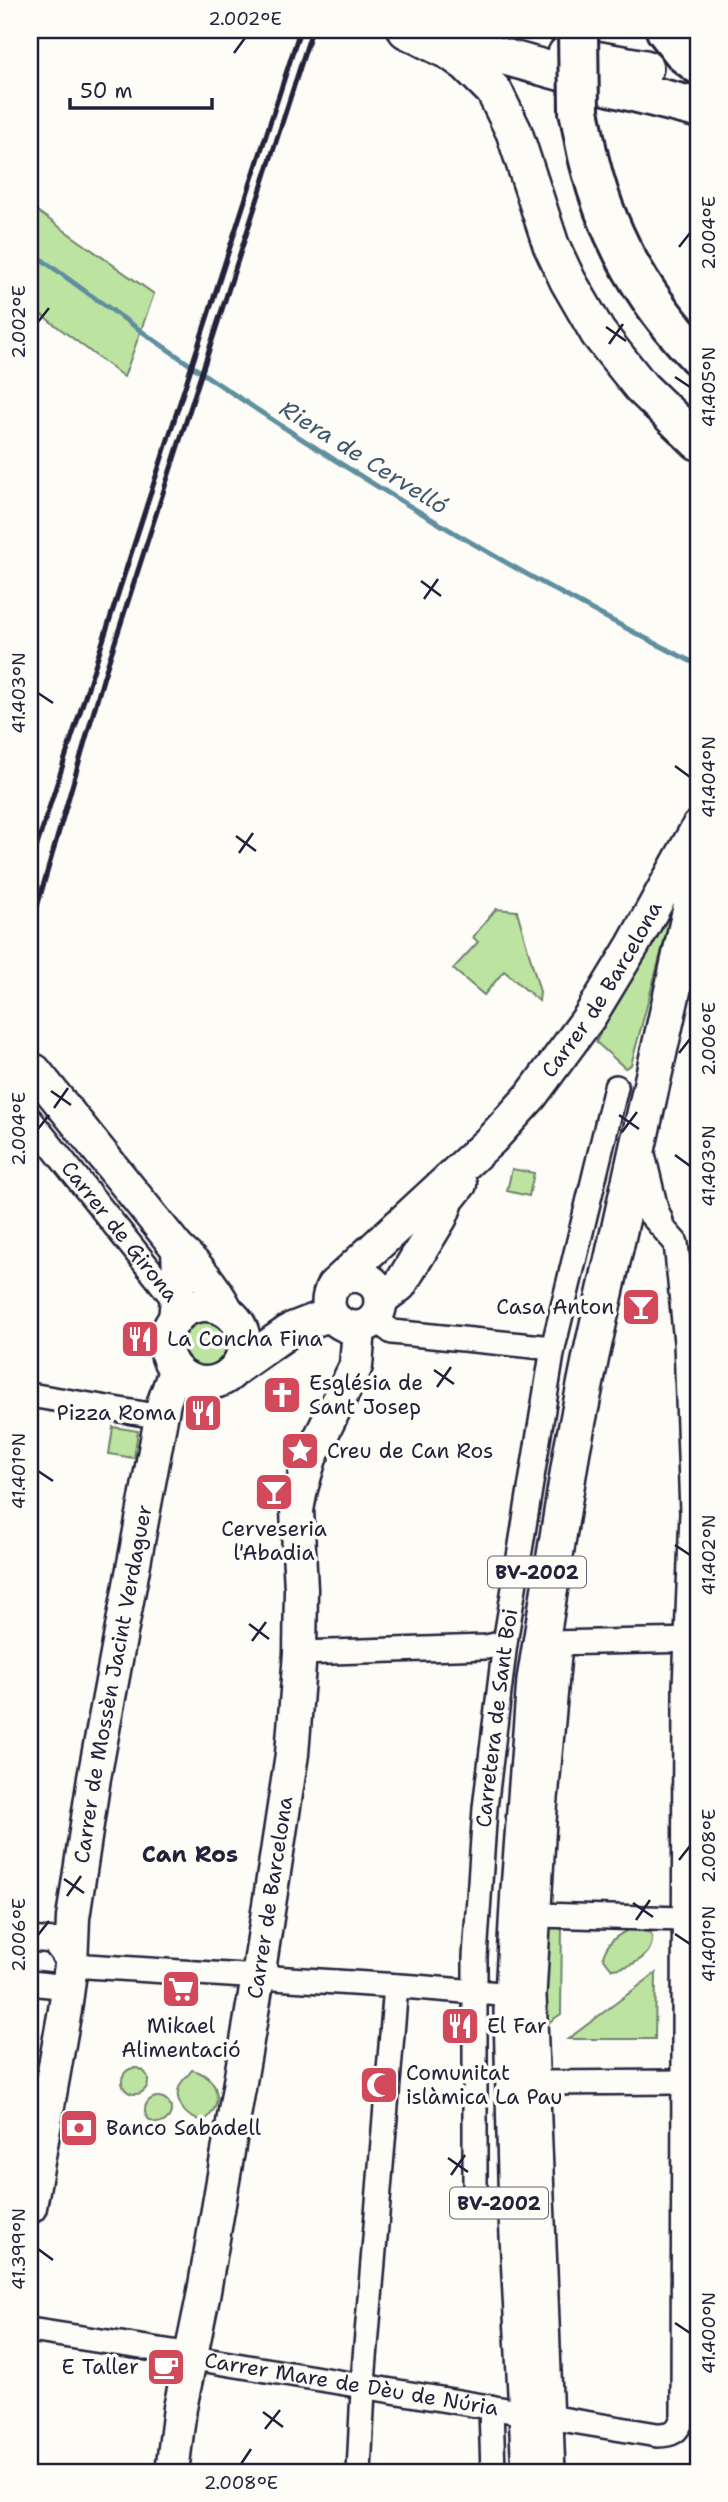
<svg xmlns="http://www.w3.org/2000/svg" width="728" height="2502" viewBox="0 0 728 2502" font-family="'Shantell Sans',sans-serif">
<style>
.green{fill:#bce4a0;stroke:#6f836e;stroke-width:2}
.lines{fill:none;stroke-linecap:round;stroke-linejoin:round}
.stream{stroke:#5e8f9f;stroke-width:5}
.street-casing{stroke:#22223b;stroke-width:28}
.secondary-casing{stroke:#22223b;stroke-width:37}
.primary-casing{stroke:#22223b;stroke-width:40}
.highway-casing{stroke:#22223b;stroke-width:44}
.street{stroke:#fdfcf7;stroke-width:23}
.secondary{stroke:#fdfcf7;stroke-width:32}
.primary{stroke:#fdfcf7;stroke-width:35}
.highway{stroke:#fdfcf7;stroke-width:38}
.rail{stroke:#22223b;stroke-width:5}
.highway-bridge-casing{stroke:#22223b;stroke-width:44;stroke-linecap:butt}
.highway-bridge{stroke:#fdfcf7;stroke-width:38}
.ticks{fill:none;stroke:#22223b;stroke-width:2.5}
.labels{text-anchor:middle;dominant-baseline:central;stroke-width:7;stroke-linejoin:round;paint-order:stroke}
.shield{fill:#fdfcf7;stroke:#646373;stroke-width:2}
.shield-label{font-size:19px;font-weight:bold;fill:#22223b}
.street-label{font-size:21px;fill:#22223b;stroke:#fdfcf7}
.poi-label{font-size:21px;fill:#22223b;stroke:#fdfcf7;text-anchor:start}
.water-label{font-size:23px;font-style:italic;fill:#40586d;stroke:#fdfcf7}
.neighbourhood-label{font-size:23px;font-weight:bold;fill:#22223b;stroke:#fdfcf7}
.neatline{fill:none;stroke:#22223b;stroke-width:2.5}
.ticks-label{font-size:18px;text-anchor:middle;fill:#22223b}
</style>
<rect width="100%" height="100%" fill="#fdfcf7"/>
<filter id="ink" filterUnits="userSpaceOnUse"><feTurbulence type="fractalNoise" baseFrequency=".0143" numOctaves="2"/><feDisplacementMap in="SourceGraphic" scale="14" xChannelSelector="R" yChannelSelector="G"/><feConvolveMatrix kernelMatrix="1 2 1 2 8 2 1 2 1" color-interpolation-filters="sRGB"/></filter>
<g filter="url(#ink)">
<g class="green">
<polygon points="30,206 154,294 124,377 30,306"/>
<polygon points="688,852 631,1065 625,1068 596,1042"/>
<polygon points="496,909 517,911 540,992 539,1001 504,971 484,995 453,969 478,942 473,937"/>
<polygon points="512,1169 534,1173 529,1196 507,1191"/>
<circle cx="205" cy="1344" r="25"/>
<polygon points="113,1427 138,1431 134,1458 109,1454"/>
<polygon points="562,1922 561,2014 545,2025 548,1931 555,1923"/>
<path d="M 631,1929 L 651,1933 C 657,1955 631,1968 612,1969 L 603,1957 C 607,1942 618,1934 631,1929 Z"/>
<polygon points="656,1973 655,2039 568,2039"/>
<circle cx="135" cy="2081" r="13"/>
<path d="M 192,2070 C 220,2076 226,2107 201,2123 L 200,2120 C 184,2117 172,2099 181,2083 C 185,2078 190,2073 192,2070 Z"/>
<circle cx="158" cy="2110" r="13"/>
</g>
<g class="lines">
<path class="stream" d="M 30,251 C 241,407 463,548 698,665"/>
<g class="street-casing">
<g id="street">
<path id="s1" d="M 30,1119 L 176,1302"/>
<polyline points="642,1150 656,1209 661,1221"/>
<polyline points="375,1319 392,1332 553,1348"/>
<polyline points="30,1395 162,1417"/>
<polyline points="548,1643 698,1640"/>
<polyline points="300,1653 486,1647 505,1643"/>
<polyline points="538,1915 683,1919"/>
<polyline points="30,1939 53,1941 69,1939"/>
<polyline points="53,1941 71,1965 415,1987 513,1995"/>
<polyline points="30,1983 68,1987"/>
<polyline points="538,2083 682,2082"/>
<path id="s2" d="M 475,2191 L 475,1957 L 485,1808 L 505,1643 L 553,1348 L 616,1087"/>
<path id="s3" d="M 30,2330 L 173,2352 L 206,2360 L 657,2435 C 672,2435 678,2432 683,2417 L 685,1687 L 692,1513 L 686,1342 L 676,1243 L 629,1190 L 625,1180"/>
<polyline points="491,2407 493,2472"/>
<polyline points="359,2472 364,2370 396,1986"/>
<polyline points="553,2472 534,1995 544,1821 560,1644"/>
</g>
</g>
<g class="secondary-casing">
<g id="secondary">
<path d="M 35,1071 L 178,1249 C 199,1267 214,1286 227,1311"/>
<path id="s4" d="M 345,1277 C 356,1274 367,1276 375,1285 C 380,1291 381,1299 380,1306 C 373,1345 312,1326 333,1286 L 491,1140 L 531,1096 L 590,1016 L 633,945 L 698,827"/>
<polyline points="381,1299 400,1285 441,1217 448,1199 460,1184"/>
<circle cx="205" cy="1344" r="39"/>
<polyline points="175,1320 179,1276 178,1249"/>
<polyline points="235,1369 292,1329 331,1314"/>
<path id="s5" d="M 30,2207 L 65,2010 L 71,1965 L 73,1918 L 94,1778 L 164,1402 L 175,1371"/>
<path id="s6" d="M 172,2472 L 180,2408 L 203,2297 L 258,1977 L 292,1754 L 300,1653 L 301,1589 L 297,1510 L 301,1489 L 310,1458 L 356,1366 L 359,1328"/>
</g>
</g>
<g class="primary-casing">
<g id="primary">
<polyline points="406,30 450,52 467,64 494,91 514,132 551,245 568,281 598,333 641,387 698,442"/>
<polyline points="447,41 602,84"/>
<polyline points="566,54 645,68"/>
<polyline points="530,2472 517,2216 512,2012 519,1889 535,1680 572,1450 591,1356 691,908 693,882 698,857"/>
</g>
</g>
<g class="highway-casing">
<g id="highway">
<polyline points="666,30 685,54 698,64"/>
<polyline points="602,84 698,108"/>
<path d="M 579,111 C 583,128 585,146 590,164 C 608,237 646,302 698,356"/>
</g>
</g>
<use href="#street" class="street"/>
<use href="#secondary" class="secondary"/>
<use href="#primary" class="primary"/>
<use href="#highway" class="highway"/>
<g class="rail">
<polyline points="30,867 300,30"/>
<polyline points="30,931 104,676 312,30"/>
</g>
<g class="highway-bridge-casing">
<polyline id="highway-bridge" points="578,30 579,111"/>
</g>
<use href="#highway-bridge" class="highway-bridge"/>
</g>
</g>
<path class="ticks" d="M 234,53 L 245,38M 679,247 L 690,233M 38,322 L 49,308M 606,327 L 626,341M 609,344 L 623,324M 675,377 L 690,387M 421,581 L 441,596M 424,599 L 438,579M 38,693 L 53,703M 675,766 L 690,777M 236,836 L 256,851M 239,853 L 253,833M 679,1053 L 690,1039M 51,1091 L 71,1105M 54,1108 L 68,1088M 619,1115 L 639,1129M 38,1129 L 49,1115M 622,1132 L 637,1112M 675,1155 L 690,1166M 434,1370 L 454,1384M 437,1387 L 451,1367M 38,1471 L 53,1481M 675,1545 L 690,1555M 249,1624 L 269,1639M 252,1641 L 266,1622M 679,1860 L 690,1846M 64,1879 L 84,1893M 67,1896 L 81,1876M 633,1903 L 653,1917M 636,1920 L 650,1900M 675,1934 L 690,1944M 38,1935 L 49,1921M 448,2158 L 468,2172M 451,2175 L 465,2155M 38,2249 L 53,2260M 675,2323 L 690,2333M 263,2412 L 283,2427M 265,2429 L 280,2410M 241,2464 L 251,2449"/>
<defs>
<g id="bar-square" transform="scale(2.0125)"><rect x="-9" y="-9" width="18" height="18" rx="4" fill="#d1495b" stroke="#fdfcf7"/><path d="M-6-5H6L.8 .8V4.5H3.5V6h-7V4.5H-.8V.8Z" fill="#fff"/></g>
<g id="restaurant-square" transform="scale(2.0125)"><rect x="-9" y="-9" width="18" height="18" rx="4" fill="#d1495b" stroke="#fdfcf7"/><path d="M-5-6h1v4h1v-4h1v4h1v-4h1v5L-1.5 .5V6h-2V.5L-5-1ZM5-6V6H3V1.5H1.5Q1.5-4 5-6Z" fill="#fff"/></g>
<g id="church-square" transform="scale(2.0125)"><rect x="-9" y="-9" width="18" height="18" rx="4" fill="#d1495b" stroke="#fdfcf7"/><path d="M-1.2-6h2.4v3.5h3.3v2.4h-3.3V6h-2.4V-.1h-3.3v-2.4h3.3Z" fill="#fff"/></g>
<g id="sight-square" transform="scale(2.0125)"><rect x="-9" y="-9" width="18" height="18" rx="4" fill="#d1495b" stroke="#fdfcf7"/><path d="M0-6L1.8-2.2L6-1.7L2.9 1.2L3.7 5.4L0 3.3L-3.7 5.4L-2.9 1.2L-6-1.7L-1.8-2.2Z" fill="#fff"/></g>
<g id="supermarket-square" transform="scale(2.0125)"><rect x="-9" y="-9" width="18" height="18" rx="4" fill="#d1495b" stroke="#fdfcf7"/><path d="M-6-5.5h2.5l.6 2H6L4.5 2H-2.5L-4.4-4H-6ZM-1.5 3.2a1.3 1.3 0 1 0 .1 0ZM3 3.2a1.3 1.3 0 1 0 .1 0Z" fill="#fff"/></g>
<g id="mosque-square" transform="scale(2.0125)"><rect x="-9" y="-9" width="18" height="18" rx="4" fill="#d1495b" stroke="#fdfcf7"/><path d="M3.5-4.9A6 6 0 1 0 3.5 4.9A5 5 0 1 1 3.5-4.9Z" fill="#fff"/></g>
<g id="bank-square" transform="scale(2.0125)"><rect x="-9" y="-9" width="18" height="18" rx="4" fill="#d1495b" stroke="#fdfcf7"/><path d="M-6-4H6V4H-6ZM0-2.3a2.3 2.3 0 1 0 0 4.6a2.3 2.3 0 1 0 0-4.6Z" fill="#fff"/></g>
<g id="cafe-square" transform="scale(2.0125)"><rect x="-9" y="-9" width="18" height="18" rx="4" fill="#d1495b" stroke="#fdfcf7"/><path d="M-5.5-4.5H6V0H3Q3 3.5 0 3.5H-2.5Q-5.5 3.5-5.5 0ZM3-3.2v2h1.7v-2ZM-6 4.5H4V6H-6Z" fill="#fff"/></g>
</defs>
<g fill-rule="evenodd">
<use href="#bar-square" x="641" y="1307"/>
<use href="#restaurant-square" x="140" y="1339"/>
<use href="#church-square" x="282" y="1395"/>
<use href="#restaurant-square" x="203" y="1413"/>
<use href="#sight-square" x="300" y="1451"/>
<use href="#bar-square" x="274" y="1492"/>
<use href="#supermarket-square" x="181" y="1989"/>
<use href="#restaurant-square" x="460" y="2026"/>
<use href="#mosque-square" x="379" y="2085"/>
<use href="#bank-square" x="79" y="2128"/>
<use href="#cafe-square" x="166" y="2367"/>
</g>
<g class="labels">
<g class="shield">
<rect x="488" y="1556.5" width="98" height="31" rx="5"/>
<rect x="450" y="2187.5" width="98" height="31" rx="5"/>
</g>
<g class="shield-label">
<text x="537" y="1572">BV-2002</text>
<text x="499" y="2203">BV-2002</text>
</g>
<g class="street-label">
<text stroke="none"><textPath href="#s4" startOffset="551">Carrer de Barcelona</textPath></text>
<text stroke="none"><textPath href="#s1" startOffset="144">Carrer de Girona</textPath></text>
<text stroke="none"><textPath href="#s5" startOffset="530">Carrer de Mossèn Jacint Verdaguer</textPath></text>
<text stroke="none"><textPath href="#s2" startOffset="474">Carretera de Sant Boi</textPath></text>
<text stroke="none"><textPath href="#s6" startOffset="583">Carrer de Barcelona</textPath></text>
<text stroke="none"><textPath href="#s3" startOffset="326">Carrer Mare de Dèu de Núria</textPath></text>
</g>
<g class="poi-label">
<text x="614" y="1307" text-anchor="end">Casa Anton</text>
<text x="167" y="1339">La Concha Fina</text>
<text x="309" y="1383">Església de<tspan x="309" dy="24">Sant Josep</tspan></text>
<text x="176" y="1413" text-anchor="end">Pizza Roma</text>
<text x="327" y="1451">Creu de Can Ros</text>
<text x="274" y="1529" text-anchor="middle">Cerveseria<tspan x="274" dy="24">l'Abadia</tspan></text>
<text x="181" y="2026" text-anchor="middle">Mikael<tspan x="181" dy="24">Alimentació</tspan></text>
<text x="487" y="2026">El Far</text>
<text x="406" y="2073">Comunitat<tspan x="406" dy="24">islàmica La Pau</tspan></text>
<text x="106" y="2128">Banco Sabadell</text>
<text x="139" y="2367" text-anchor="end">E Taller</text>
</g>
<g class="water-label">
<text transform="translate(364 457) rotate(32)">Riera de Cervelló</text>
</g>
<g class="neighbourhood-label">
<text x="190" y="1854">Can Ros</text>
</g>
</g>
<rect width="728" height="2502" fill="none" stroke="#fdfcf7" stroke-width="77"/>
<path d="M70 98v10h142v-10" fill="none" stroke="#22223b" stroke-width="3.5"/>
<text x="80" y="98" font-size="21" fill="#22223b" stroke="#fdfcf7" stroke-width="5" paint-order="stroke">50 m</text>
<rect x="38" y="38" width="652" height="2426" class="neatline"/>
<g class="ticks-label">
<text x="245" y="25">2.002°E</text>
<text transform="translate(709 233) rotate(-90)" y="6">2.004°E</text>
<text transform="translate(19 322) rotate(-90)" y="6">2.002°E</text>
<text transform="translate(709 387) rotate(-90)" y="6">41.405°N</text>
<text transform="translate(19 693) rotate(-90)" y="6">41.403°N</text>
<text transform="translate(709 777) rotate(-90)" y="6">41.404°N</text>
<text transform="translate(709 1039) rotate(-90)" y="6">2.006°E</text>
<text transform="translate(19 1129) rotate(-90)" y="6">2.004°E</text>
<text transform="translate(709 1166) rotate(-90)" y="6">41.403°N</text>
<text transform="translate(19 1471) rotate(-90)" y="6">41.401°N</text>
<text transform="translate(709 1555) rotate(-90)" y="6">41.402°N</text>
<text transform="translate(709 1846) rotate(-90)" y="6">2.008°E</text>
<text transform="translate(19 1935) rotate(-90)" y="6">2.006°E</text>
<text transform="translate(709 1944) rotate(-90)" y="6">41.401°N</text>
<text transform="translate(19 2249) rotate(-90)" y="6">41.399°N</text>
<text transform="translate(709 2333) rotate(-90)" y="6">41.400°N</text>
<text x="241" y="2489">2.008°E</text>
</g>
</svg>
